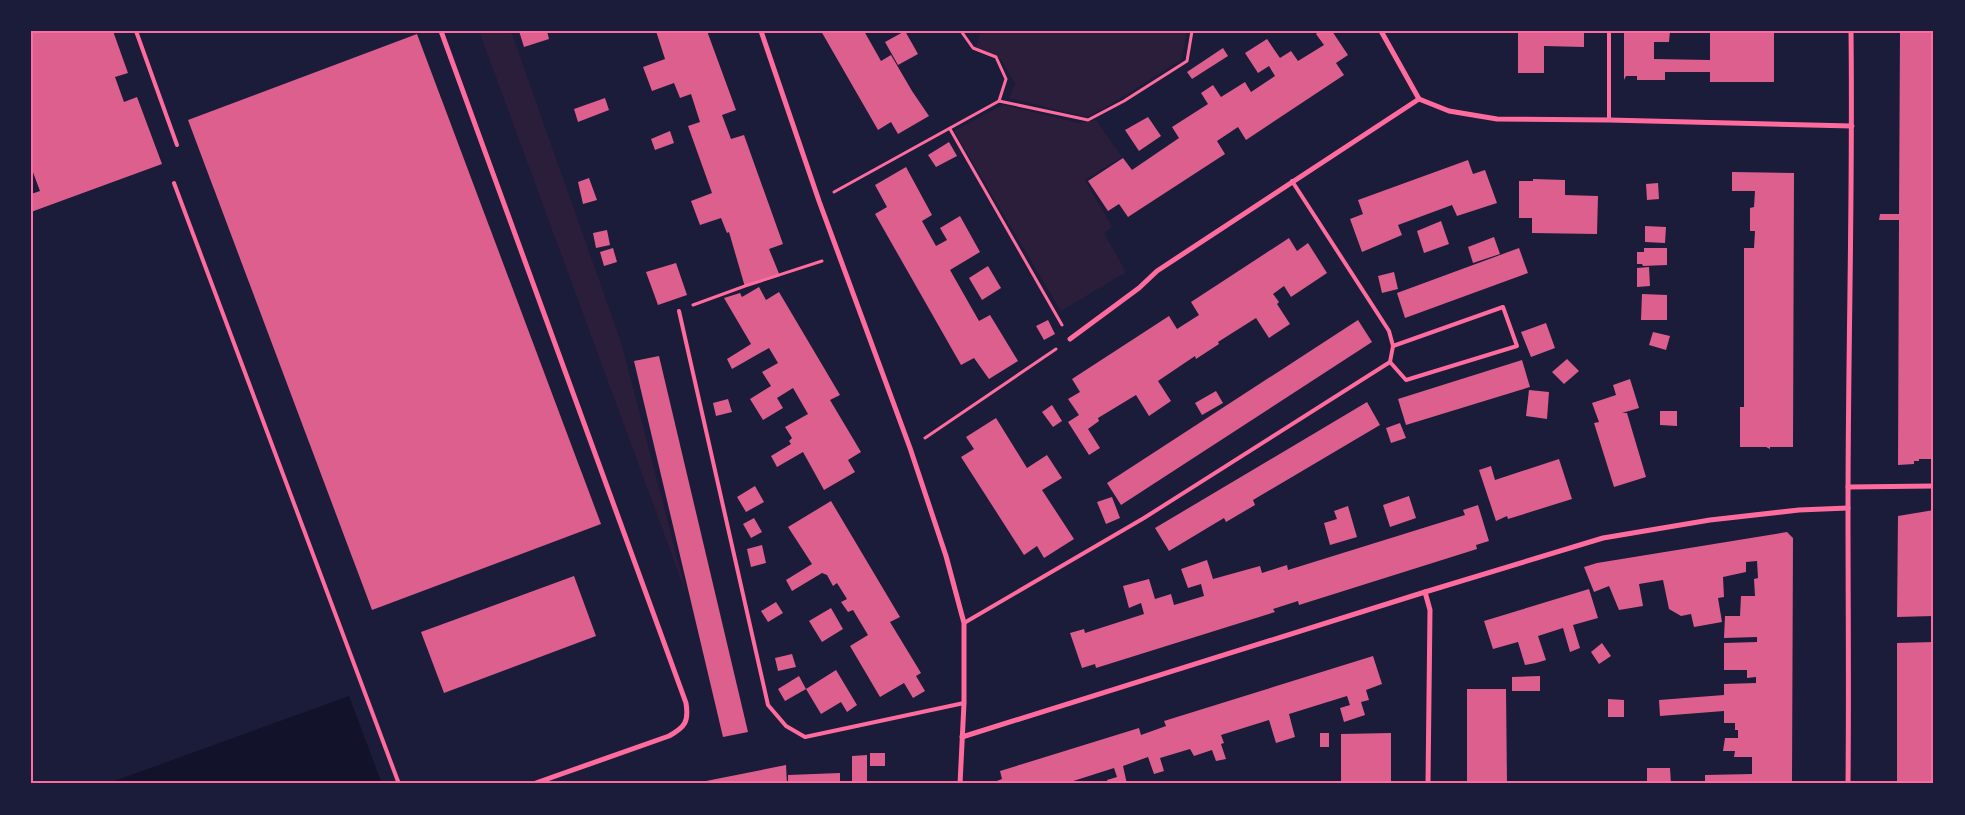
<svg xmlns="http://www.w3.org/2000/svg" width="1965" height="815" viewBox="0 0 1965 815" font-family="'Open Sans',sans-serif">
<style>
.green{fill:#2a1e3b}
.water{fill:#12122b}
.building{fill:#dd5f8e}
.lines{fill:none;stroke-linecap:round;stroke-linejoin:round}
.path{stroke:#ff6b9d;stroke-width:3}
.service{stroke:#ff6b9d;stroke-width:4}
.minor{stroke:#ff6b9d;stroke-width:5}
.neatline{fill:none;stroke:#ff6b9d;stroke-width:2}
</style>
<rect width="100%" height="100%" fill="#1b1b3a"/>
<g class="green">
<polygon points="479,31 511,31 622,345 687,596"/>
<polygon points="981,31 1187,31 1181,60 1103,109 1087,117 1009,98 1015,84 1001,59 976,47"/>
<polygon points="1003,105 1078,123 1096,120 1122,157 1085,180 1112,227 1104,233 1126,272 1061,311 954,131"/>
</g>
<polygon class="water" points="349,696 382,784 106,784"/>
<g class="building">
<polygon points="31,31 113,31 128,73 115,77 124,102 137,97 162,164 31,212 31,194 40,191 31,167"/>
<polygon points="519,31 547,31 549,39 524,47"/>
<polygon points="656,31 707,31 736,110 722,115 731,139 744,135 783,244 769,249 780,276 745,287 729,232 727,233 721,218 700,225 691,201 712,193 688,126 700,122 691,94 680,98 674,83 652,91 643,67 665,59"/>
<polygon points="821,31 864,31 881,61 891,55 912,91 929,116 898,134 891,122 878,130"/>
<polygon points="905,31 918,54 898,65 885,42"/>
<polygon points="1319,31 1332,31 1348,55 1336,63 1344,75 1246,140 1238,127 1217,141 1225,154 1128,217 1119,204 1108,211 1088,181 1123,158 1132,170 1179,138 1172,127 1208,104 1201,93 1213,85 1221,97 1245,82 1251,92 1275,76 1269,66 1258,73 1245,53 1267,39 1280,58 1291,51 1298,61 1324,45 1316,34"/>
<polygon points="1518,31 1584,31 1584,47 1544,46 1544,73 1518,73"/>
<polygon points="1624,31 1670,31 1669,42 1654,42 1654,59 1710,60 1710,31 1774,31 1774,82 1710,82 1710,72 1665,72 1665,80 1637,80 1637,76 1626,76 1624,80"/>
<polygon points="1900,31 1934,31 1934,459 1919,459 1919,461 1914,461 1914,464 1898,465 1899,220 1879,220 1880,214 1899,214"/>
<polygon points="417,34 601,524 372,610 188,120"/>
<polygon points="1223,48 1228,56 1192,79 1187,72"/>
<polygon points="605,98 609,110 578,122 574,109"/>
<polygon points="1148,117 1161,136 1139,151 1125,130"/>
<polygon points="670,131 674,143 655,150 651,139"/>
<polygon points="949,142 957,156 936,167 928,155"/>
<polygon points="1468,160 1473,174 1485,170 1497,203 1457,216 1452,205 1398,225 1402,235 1362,252 1350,219 1363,214 1358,200"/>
<polygon points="906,167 932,215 922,221 936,246 947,240 940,228 960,216 980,252 950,270 979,321 990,315 1018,361 989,379 974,358 961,365 875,214 887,207 875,185"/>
<polygon points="1732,172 1794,173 1793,447 1770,447 1770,449 1766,447 1740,447 1740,407 1744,407 1744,248 1754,248 1755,231 1750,231 1750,208 1754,207 1755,191 1732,191"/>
<polygon points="589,178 597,200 583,204 578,182"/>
<polygon points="1533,179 1565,180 1565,195 1598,196 1597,234 1532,233 1532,218 1519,218 1519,181 1533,181"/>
<polygon points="1658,183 1659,199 1647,200 1646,184"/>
<polygon points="1441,221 1449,244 1424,253 1417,231"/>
<polygon points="1645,226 1666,227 1665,243 1645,242"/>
<polygon points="607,230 610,245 596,248 593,233"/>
<polygon points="1494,237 1500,254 1473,263 1468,247"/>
<polygon points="1289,238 1297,251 1308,243 1327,273 1291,297 1284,286 1273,294 1279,302 1277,304 1290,324 1269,338 1256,318 1218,342 1219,344 1196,359 1195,356 1158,381 1171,401 1149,416 1136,395 1098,418 1099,421 1088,429 1100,448 1089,455 1068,422 1079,415 1068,399 1080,392 1072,379 1169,316 1177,329 1199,315 1191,302"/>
<polygon points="613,248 617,262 604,266 600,252"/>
<polygon points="1519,248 1528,273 1405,318 1397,293"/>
<polygon points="1644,248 1667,248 1667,265 1643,266 1642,264 1637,264 1637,252 1644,252"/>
<polygon points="676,263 687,295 658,305 646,272"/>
<polygon points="988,266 1001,288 982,300 969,278"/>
<polygon points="1649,267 1650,286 1637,287 1637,268"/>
<polygon points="1394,272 1398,289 1382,293 1378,276"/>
<polygon points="759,287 766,300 779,292 840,395 830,400 861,452 848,460 855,472 824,490 803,452 777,467 771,456 791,444 789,441 792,438 785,427 808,414 793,388 777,398 783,408 763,420 750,399 771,386 762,372 778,363 769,348 732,369 727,359 751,344 724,298 740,293 742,297"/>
<polygon points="1642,294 1667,295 1667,320 1641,320"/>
<polygon points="1048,320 1055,334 1044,340 1036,326"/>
<polygon points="1358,320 1372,342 1121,505 1107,483"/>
<polygon points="1546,323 1555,348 1531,357 1521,332"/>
<polygon points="1653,332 1670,336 1666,350 1649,345"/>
<polygon points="659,356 748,732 723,737 634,361"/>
<polygon points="1567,359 1579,371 1564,384 1552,372"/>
<polygon points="1522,360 1530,387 1406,425 1398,399"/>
<polygon points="1630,379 1639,408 1622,413 1627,413 1646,477 1614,487 1594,423 1599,422 1592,403 1616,395 1613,385"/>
<polygon points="1529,390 1549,392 1547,419 1526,416"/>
<polygon points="1216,391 1223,403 1202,415 1195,403"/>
<polygon points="728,399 732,412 716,416 713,403"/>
<polygon points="1367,402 1380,425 1253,500 1255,505 1226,522 1224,518 1169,551 1155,528"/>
<polygon points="1052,405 1062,421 1053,427 1042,412"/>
<polygon points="1660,411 1677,411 1677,426 1660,425"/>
<polygon points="996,418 1027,468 1047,455 1062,478 1042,490 1074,539 1044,558 1037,546 1024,555 961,457 974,449 966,437"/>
<polygon points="1400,423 1406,438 1391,443 1386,428"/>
<polygon points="1559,459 1572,499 1508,519 1507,516 1496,521 1479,470 1491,466 1495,480"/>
<polygon points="755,486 764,502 746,512 737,497"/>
<polygon points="1409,496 1416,518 1390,527 1383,505"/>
<polygon points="1112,497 1120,518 1106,524 1097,502"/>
<polygon points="831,501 900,617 890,622 921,673 916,676 925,691 913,698 904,683 880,697 850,646 868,635 853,610 848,612 841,602 847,599 837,583 833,586 827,575 822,573 792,591 786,580 812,564 788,527"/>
<polygon points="1478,505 1489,541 1476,545 1477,549 1299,605 1298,601 1273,609 1275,612 1096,668 1095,664 1082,668 1070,633 1084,629 1085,633 1144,614 1141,603 1129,608 1123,586 1149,579 1155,599 1171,594 1174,605 1204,596 1201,584 1188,588 1181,569 1207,560 1213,579 1260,566 1262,573 1287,565 1288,570 1465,515 1463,510"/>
<polygon points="1348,506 1357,537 1330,545 1324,523 1337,519 1334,511"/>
<polygon points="1934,510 1934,616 1897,617 1898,516"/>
<polygon points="754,518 762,532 751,538 743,524"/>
<polygon points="1787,532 1793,538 1792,784 1705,784 1705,775 1752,774 1752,757 1734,757 1735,751 1723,751 1725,738 1738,738 1738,730 1735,730 1735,723 1724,723 1724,711 1660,716 1659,700 1724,695 1724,684 1756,683 1756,677 1747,678 1747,670 1724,670 1724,643 1757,642 1757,637 1724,638 1725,616 1740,616 1741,596 1755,596 1754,579 1758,578 1757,561 1746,562 1746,572 1723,577 1724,597 1718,598 1722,622 1694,627 1691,614 1681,616 1669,609 1663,580 1639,584 1643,606 1619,610 1609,586 1594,592 1584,567 1597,563"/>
<polygon points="762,545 766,563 751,567 747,549"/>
<polygon points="574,576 596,636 444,693 421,632"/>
<polygon points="1589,589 1598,618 1573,625 1580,648 1570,652 1563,628 1538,636 1546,660 1536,663 1525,665 1518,642 1493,649 1484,621"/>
<polygon points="776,602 783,613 768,622 761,611"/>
<polygon points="831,608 843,629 822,642 809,621"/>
<polygon points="1934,642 1934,784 1897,784 1897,643"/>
<polygon points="1602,643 1611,656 1599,664 1591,652"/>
<polygon points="792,654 796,667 778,671 775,658"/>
<polygon points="1373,656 1382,684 1366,690 1369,700 1361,702 1365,715 1344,722 1340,708 1350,705 1347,696 1289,714 1295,737 1276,743 1269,720 1221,735 1224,743 1221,744 1226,759 1216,761 1212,750 1194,756 1190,749 1160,758 1164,771 1154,774 1148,757 1123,766 1127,784 1108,784 1107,780 1117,777 1114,768 1064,784 989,784 1002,779 1000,771 1139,728 1141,735 1166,726 1164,721"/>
<polygon points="836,670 857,705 847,712 841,702 821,714 806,689 785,701 778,689 799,676 806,689"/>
<polygon points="1540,676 1540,691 1512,691 1512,677"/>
<polygon points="1467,689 1506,689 1507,784 1467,784"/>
<polygon points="1608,699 1624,700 1624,717 1608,717"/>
<rect x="1320" y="733" width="9" height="14"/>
<polygon points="1391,733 1391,784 1341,784 1341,734"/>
<rect x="870" y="753" width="15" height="13"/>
<polygon points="867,755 867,781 852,781 852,756"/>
<polygon points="786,765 787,784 696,784 696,783"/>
<polygon points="1647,768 1670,768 1671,784 1647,784"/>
<polygon points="840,773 840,784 788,784 788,775"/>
</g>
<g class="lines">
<g class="path">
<polyline points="999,101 1088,120 1124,101 1187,61 1192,31"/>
<polyline points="950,129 1062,325"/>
<polyline points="834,192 999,101 1006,79 996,57 973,48 961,31"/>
<polyline points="693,305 745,286 822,261"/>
<polyline points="925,438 1056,349"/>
</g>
<g class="service">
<polyline points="136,31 177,145"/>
<polyline points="1609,31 1609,120"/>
<polyline points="174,183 399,784"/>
<polyline points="679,311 768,705 786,726 805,737 964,703"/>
<polyline points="1390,362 1406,380 1517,346 1503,307 1393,346"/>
<polyline points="964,623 1144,518 1390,362 1393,346 1389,331 1292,181"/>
</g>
<g class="minor">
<path d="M 441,31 L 686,703 C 689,722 685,727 669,736 L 533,784"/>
<polyline points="761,31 819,201 910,448 946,556 964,623 964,703 960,784"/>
<polyline points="1381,31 1419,99 1449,111 1497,119 1609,120 1852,126"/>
<polyline points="1070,339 1139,288 1157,271 1419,99"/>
<polyline points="1848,487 1934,486"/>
<polyline points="1425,592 1430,610 1428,784"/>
<polyline points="962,737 1425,592 1603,538 1710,520 1799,510 1848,508"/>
<path d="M 1848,784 C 1849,692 1848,600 1848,508 C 1848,349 1853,190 1851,31"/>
</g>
</g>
<rect width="1965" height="815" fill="none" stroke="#1b1b3a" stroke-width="65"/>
<rect x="32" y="32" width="1900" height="750" class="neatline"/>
</svg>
